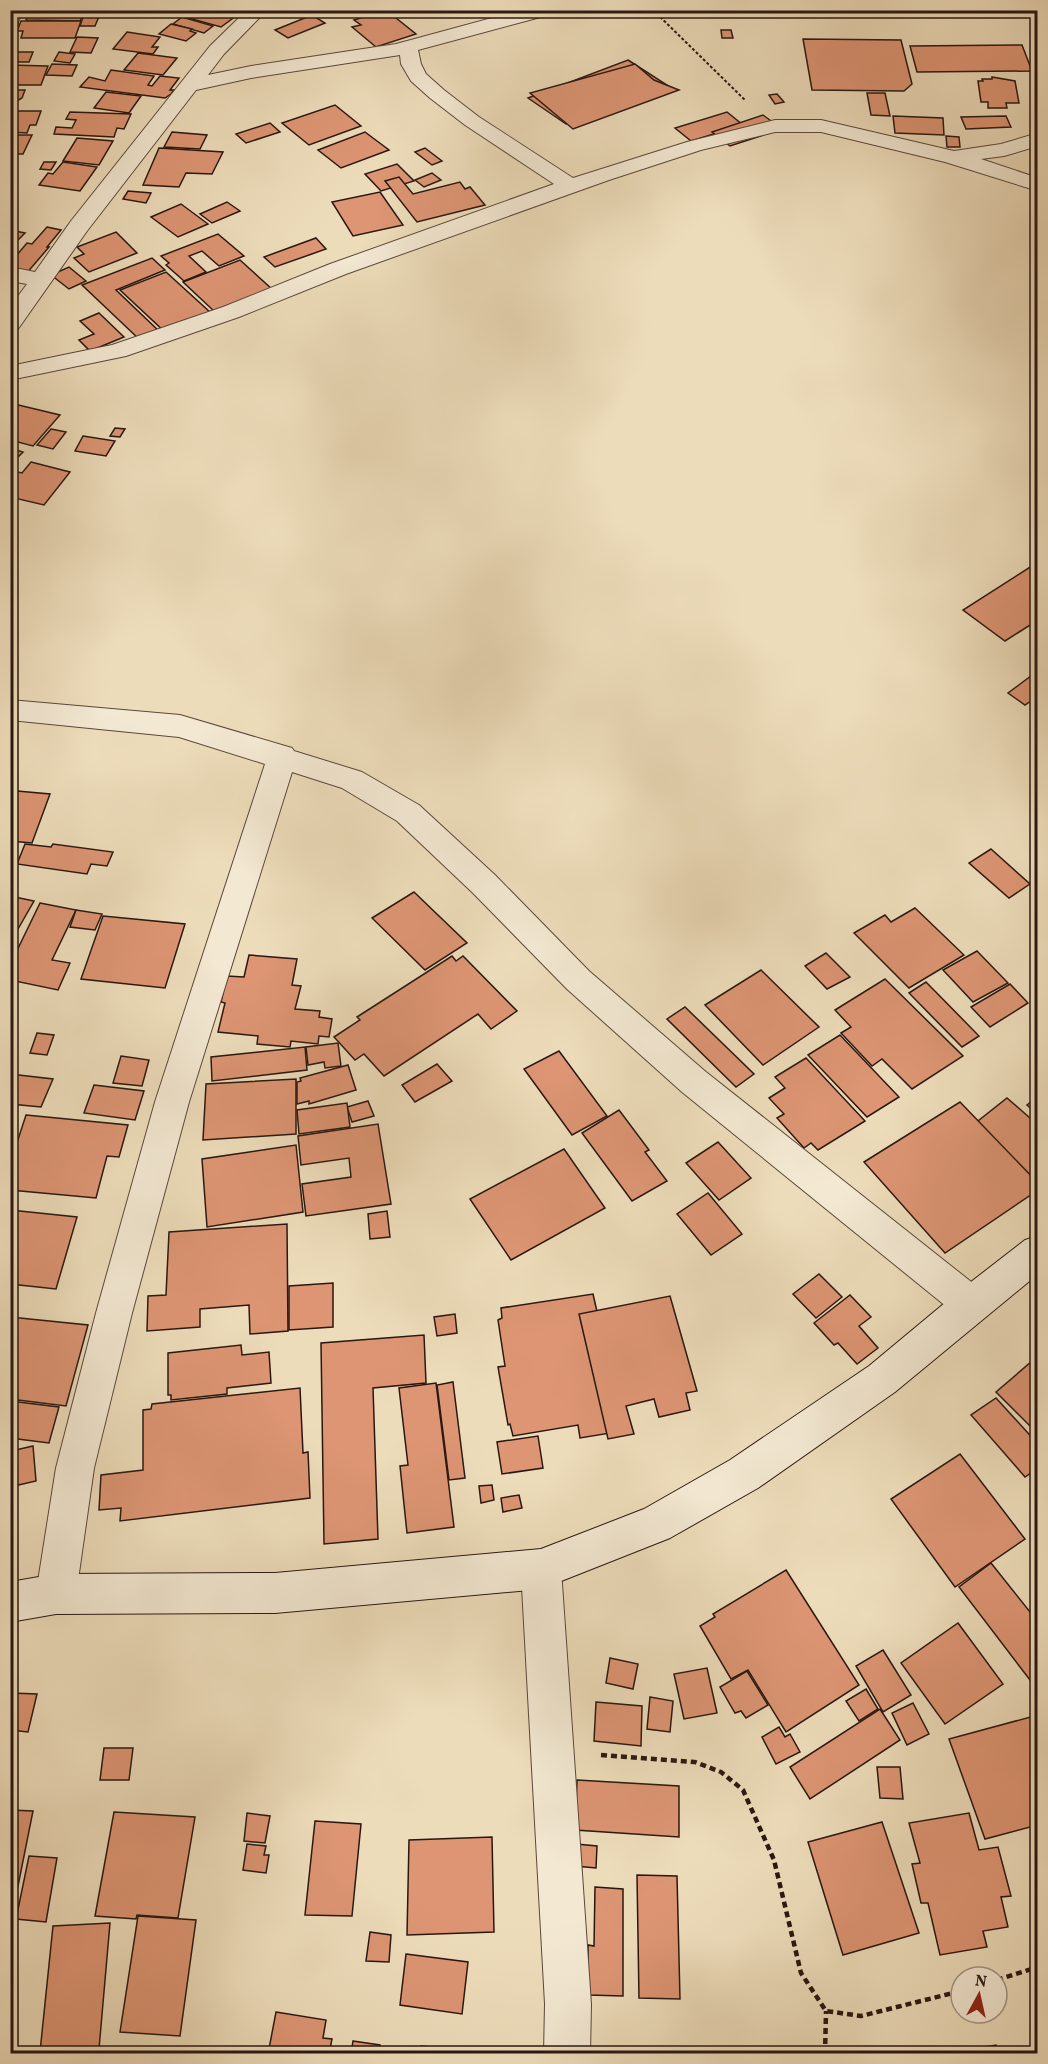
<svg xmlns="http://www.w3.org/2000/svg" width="1048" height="2064" viewBox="0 0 1048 2064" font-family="Vollkorn,serif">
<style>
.building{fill:#dd9573;stroke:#291711;stroke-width:1.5}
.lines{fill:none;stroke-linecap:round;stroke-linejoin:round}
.street-casing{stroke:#5a483b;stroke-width:2}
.secondary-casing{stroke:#291711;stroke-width:2}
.path-far1{stroke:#291711;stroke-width:2;stroke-dasharray:3 2;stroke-linecap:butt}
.path{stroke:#291711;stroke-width:4.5;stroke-dasharray:6 4;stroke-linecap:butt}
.street{fill:#f3e8d2;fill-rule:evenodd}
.secondary{fill:#f3e8d2;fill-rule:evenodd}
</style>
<rect width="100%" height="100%" fill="#eddcba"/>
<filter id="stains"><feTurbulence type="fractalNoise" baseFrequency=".00333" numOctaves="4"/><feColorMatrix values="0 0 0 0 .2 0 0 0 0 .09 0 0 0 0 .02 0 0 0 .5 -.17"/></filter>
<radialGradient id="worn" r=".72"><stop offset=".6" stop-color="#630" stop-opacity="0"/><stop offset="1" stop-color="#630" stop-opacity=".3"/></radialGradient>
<g class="building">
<polygon points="22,10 86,10 80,21 26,20 29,12 21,12"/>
<polygon points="194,10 234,10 240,13 221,27 185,17"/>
<polygon points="386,10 416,34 376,47 352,27 361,25 354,20"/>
<polygon points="486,10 525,10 492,18"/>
<polygon points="84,14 100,14 95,26 80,26"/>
<polygon points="312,15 325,23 288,38 275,30"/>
<polygon points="182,17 213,26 204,33 173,24"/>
<polygon points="21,21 81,21 75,38 21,38 23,31 17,31"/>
<polygon points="171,24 192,29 190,31 196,33 186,41 159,34"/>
<polygon points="721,30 731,30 733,38 722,38"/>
<polygon points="127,32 160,37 152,47 158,47 153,54 113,49"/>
<polygon points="77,37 98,38 91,53 70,52"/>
<polygon points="803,39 901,40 912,84 904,91 812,90"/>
<polygon points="1022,45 1032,71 917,72 910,46"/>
<polygon points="15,52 33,52 29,62 11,62"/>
<polygon points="59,52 75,54 70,63 54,61"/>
<polygon points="138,53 177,58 163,75 124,70"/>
<polygon points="628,60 667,85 566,124 528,98"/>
<polygon points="52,64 77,65 72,76 46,75"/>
<polygon points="635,64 654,80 679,90 573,129 530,93"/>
<polygon points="10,65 47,66 48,66 41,85 10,85"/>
<polygon points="111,70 154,76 148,85 152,86 160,76 179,78 170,90 174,90 171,94 165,98 80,87 89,77 105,81"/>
<polygon points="992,77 1015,81 1019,103 1006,103 1007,108 988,108 988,102 981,102 978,81 983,81 982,79 992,79"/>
<polygon points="10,90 25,90 22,98 17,101 10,100"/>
<polygon points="106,92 141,96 129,113 94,108"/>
<polygon points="867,93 885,93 890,116 871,115"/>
<polygon points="777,94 784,102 775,104 769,95"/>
<polygon points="335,105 361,126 309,145 282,123"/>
<polygon points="10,111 41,111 36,125 30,125 27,133 10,132"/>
<polygon points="70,112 131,114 124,129 117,128 114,137 54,134 56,127 72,128 76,120 66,119"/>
<polygon points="727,112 743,125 691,141 675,128"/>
<polygon points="763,115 782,129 730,146 712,132"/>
<polygon points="893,116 943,118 944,135 895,133"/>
<polygon points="1006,116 1011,127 966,129 961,117"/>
<polygon points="270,123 280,132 246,143 236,134"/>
<polygon points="172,132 207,135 200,149 164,147"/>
<polygon points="365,132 389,150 341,168 318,150"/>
<polygon points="14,135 32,135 23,154 10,154 10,142"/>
<polygon points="946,136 959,137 960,147 947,147"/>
<polygon points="77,138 113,141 99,165 63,161"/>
<polygon points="159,148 223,152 212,174 186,173 179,187 143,185"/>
<polygon points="425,148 442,161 432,165 415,152"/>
<polygon points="44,162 56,162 51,170 40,169"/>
<polygon points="63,162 97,167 80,191 39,185 48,173 53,174"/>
<polygon points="397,164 414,181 381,191 365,174"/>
<polygon points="432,173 441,180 424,187 415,180"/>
<polygon points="399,177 413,194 460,182 465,189 470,187 485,205 417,222 385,181"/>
<polygon points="128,191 151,193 146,203 123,199"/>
<polygon points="380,192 403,225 353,236 332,202"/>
<polygon points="227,202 240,211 212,223 200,214"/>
<polygon points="181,204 208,224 178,237 151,217"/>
<polygon points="47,227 61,230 47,247 49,247 26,274 10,271 10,263 27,243 32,244"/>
<polygon points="10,230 25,233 10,248"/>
<polygon points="116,232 137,253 89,272 74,258 84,254 77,247"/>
<polygon points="218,234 244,256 219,266 202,251 189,256 206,272 184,281 166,265 169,263 161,256"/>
<polygon points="316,238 326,249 275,267 264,257"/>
<polygon points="152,258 165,270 116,290 161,333 141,341 82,285"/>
<polygon points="240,260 274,291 216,313 183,282"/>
<polygon points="69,267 86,281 69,289 51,275"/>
<polygon points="166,272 211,313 165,332 120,290"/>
<polygon points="99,313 124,337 90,351 79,340 94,334 80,321"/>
<polygon points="10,403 60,415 33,446 10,440"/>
<polygon points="115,428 125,429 120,437 110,436"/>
<polygon points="51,429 66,432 53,449 37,445"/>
<polygon points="83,436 115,441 106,456 75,451"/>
<polygon points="10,448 23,452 10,465"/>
<polygon points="31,462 70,472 44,505 10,497 10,481 18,472 22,473"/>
<polygon points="1035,564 1038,566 1038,620 1005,641 963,610"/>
<polygon points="1035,673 1038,675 1038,696 1025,705 1008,693"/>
<polygon points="17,791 50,794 32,843 10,841 10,807"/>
<polygon points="25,844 51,847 53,844 113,852 107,866 91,864 87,874 17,864"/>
<polygon points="991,849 1030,884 1009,898 969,863"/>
<polygon points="414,892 467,943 425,970 372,918"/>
<polygon points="10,896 34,901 10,943"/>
<polygon points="40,903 76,910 52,960 70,963 58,990 10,980 10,965"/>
<polygon points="915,908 964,955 909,988 854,933 885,915 891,922"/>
<polygon points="76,910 102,914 95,930 70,927"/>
<polygon points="103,916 185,924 165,988 81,979"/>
<polygon points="977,951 1008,983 973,1002 943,970"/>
<polygon points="826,953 850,977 827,989 805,966"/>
<polygon points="249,955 297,959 292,985 301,986 295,1009 320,1011 319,1017 332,1019 329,1037 319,1036 318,1044 291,1041 290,1047 257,1044 258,1036 218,1032 225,1003 221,1002 227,976 244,977"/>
<polygon points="452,956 456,961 463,956 517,1011 491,1029 478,1014 384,1076 364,1054 355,1060 334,1037 360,1020 357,1017"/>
<polygon points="761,970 819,1027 763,1065 705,1005"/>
<polygon points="885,979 963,1056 912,1089 882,1059 872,1066 841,1033 851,1027 835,1010"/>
<polygon points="926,982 979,1036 962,1047 909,993"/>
<polygon points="1010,984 1028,1003 990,1027 971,1007"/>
<polygon points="685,1007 754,1074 736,1087 667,1019"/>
<polygon points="37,1033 54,1035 47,1055 30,1053"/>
<polygon points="840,1035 899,1097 867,1117 808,1055"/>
<polygon points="338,1043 341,1066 325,1068 324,1062 308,1065 306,1047"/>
<polygon points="305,1047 307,1070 212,1081 211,1057"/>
<polygon points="559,1051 607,1116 572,1135 524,1069"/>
<polygon points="121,1056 149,1060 142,1086 113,1083"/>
<polygon points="806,1058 865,1121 818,1150 811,1143 804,1148 777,1118 784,1114 769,1098 785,1088 775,1077"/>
<polygon points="437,1064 452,1081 415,1102 402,1085"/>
<polygon points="348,1065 356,1090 309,1104 309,1101 297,1104 297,1082 301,1081 300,1078"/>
<polygon points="10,1074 53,1079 41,1107 10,1104"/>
<polygon points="296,1079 296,1134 203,1140 206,1084"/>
<polygon points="94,1085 144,1091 135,1120 84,1113"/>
<polygon points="1038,1096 1038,1115 1027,1105"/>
<polygon points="1007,1098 1038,1125 1038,1180 1023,1193 959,1136"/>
<polygon points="368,1101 374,1116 352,1122 347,1107"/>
<polygon points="960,1102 1038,1183 1038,1190 945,1253 864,1162"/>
<polygon points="347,1103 350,1127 299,1134 297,1110"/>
<polygon points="619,1110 649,1150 645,1152 667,1181 632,1201 582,1133"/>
<polygon points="26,1115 128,1125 119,1157 107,1156 96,1198 10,1190 10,1164"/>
<polygon points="378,1124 391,1204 306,1216 302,1184 351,1177 349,1158 301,1165 298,1136"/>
<polygon points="718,1142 751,1178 719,1200 686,1163"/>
<polygon points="296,1145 303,1212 207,1227 202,1159"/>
<polygon points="564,1149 605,1208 511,1260 470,1199"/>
<polygon points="708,1193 742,1234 711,1255 677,1214"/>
<polygon points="10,1210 77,1217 56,1289 10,1284"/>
<polygon points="387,1211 390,1237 370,1239 368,1214"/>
<polygon points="287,1224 288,1331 250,1334 249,1305 200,1309 200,1327 147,1331 148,1296 166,1295 169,1232"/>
<polygon points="819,1274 842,1297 816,1318 793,1294"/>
<polygon points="333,1283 333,1327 289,1330 289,1286"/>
<polygon points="593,1294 598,1316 600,1316 623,1431 580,1438 578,1425 513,1436 510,1424 508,1425 498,1367 505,1366 498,1320 502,1318 501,1308"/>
<polygon points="850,1295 871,1317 859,1326 878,1348 857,1364 838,1343 834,1345 814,1323"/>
<polygon points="670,1296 697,1391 686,1393 690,1410 659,1417 654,1399 626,1406 634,1434 608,1439 579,1314"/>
<polygon points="455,1314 457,1333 437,1336 434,1317"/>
<polygon points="10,1317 88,1325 66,1406 10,1399"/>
<polygon points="424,1335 426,1383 373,1388 378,1539 324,1544 321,1343"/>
<polygon points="241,1345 242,1355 269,1352 271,1383 227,1388 227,1394 171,1400 171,1395 168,1395 168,1353"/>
<polygon points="1038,1356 1038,1434 996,1392"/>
<polygon points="453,1382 465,1478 449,1480 437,1385"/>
<polygon points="436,1383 454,1527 407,1533 400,1466 408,1465 399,1388"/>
<polygon points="300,1388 303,1453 308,1452 310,1498 120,1521 121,1508 99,1510 101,1475 143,1470 143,1410 151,1409 152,1404"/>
<polygon points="996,1398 1038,1444 1038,1468 1025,1477 971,1415"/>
<polygon points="10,1401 59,1407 49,1443 10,1438"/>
<polygon points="538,1436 543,1468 502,1474 497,1442"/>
<polygon points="33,1446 36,1481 14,1486 11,1451"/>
<polygon points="960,1454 1025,1539 955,1587 891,1499"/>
<polygon points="492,1485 494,1500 481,1503 479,1486"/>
<polygon points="519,1495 522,1508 503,1512 501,1498"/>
<polygon points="991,1563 1038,1622 1038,1675 1030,1680 959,1587"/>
<polygon points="786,1570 859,1685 786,1732 748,1670 731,1679 700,1626 715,1617 713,1614"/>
<polygon points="958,1623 1003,1684 945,1724 901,1663"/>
<polygon points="883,1650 911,1695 883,1712 856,1666"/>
<polygon points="610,1658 638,1664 633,1689 606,1683"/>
<polygon points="707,1668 717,1713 684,1719 674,1674"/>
<polygon points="747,1671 768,1705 746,1718 741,1711 735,1713 720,1687"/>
<polygon points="866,1689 878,1709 859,1721 846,1701"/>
<polygon points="11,1693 37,1694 28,1732 10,1730"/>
<polygon points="650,1697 673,1701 670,1732 647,1729"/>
<polygon points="596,1702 642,1706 641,1746 594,1741"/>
<polygon points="913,1703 929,1734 907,1745 892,1713"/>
<polygon points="880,1709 900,1740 810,1799 790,1767"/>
<polygon points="1038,1715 1038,1825 985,1839 949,1739"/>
<polygon points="779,1727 785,1737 790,1734 800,1752 776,1764 762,1737"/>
<polygon points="104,1748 133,1748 129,1780 100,1780"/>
<polygon points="877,1767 900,1767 903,1799 880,1798"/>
<polygon points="577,1780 679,1786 679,1837 575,1830"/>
<polygon points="10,1810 33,1811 10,1926"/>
<polygon points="114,1812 195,1817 178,1918 137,1915 136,1919 95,1916"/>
<polygon points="247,1813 270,1816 265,1843 244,1841"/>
<polygon points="969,1813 979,1850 998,1847 1011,1896 1001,1897 1008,1927 983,1931 987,1947 940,1955 928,1903 921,1903 912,1864 920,1863 909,1823"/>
<polygon points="315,1821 361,1824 352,1916 305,1915"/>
<polygon points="882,1822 919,1933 843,1955 808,1842"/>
<polygon points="492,1837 494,1932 407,1935 409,1840"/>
<polygon points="247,1844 266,1846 264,1855 269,1855 266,1873 243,1870"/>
<polygon points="576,1844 597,1846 596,1868 575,1866"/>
<polygon points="29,1856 57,1858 46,1922 16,1919"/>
<polygon points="637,1875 677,1876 680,1999 639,1998"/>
<polygon points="595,1887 623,1889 623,1996 588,1995 588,1945 594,1946"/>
<polygon points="138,1916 196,1920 180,2036 120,2032"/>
<polygon points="110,1923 99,2049 40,2052 53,1926"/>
<polygon points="370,1932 391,1935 389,1962 366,1961"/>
<polygon points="406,1954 468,1962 462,2014 400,2005"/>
<polygon points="276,2012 326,2020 323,2038 332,2039 329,2054 268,2054"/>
<polygon points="353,2041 380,2045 381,2050 420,2053 421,2046 464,2050 464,2054 351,2054"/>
<polygon points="996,2045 998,2054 942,2054"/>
</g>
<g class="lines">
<g class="street-casing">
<g id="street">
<polygon points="10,10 23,10 17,25 10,27"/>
<polygon points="247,10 267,10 224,54 208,75 251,66 396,44 521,10 554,10 552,14 418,50 421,64 426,74 444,90 479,117 573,178 687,142 775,120 821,120 954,151 1001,144 1038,133 1038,146 1004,156 981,159 1038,178 1038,191 945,162 821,132 775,132 701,150 609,180 346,274 239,317 126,356 10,380 10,366 112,345 223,307 330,264 554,184 465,125 430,98 411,81 401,64 400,55 251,78 196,90 87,231 18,329 10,331 10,307 27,284 10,281 10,267 35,272 71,221 210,46"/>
<polygon points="1018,10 1038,10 1038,17 1020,14"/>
<polygon points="10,700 180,715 292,748 294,751 362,772 419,805 495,875 589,971 706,1072 984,1292 989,1304 984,1316 971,1321 958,1316 682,1092 567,989 473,893 397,821 342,788 292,772 189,1102 132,1313 94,1468 76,1594 70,1608 56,1614 42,1608 36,1594 56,1468 96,1313 155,1102 265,764 179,737 10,720"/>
<polygon points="541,1549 555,1555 561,1569 591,2004 590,2054 544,2054 545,2004 521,1569 527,1555"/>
</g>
</g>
<g class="secondary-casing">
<polygon id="secondary" points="1038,1236 1038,1274 895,1392 758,1488 670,1538 541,1589 275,1613 56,1614 10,1622 10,1582 56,1574 275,1573 541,1549 644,1509 730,1460 869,1366 958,1292 1025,1240"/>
</g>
<polyline class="path-far1" points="653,10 745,100"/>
<g class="path">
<polyline points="601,1755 695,1762 721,1772 743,1790 774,1860 801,1973 826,2011 861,2016 961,1991"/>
<polyline points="997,1980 1038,1967"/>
<polyline points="825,2054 826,2011"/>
</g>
<use href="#street" class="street"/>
<use href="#secondary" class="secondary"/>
</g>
<rect width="1048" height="2064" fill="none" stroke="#eddcba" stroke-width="36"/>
<rect x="12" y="12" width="1024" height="2040" fill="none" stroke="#291711" stroke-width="3"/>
<rect x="18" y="18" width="1012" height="2028" fill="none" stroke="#291711" stroke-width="1.5"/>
<g transform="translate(979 1995) rotate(8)"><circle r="28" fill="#f3e8d2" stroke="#a29485" stroke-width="1.5"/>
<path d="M0-4.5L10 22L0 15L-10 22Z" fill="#8f2418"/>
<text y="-9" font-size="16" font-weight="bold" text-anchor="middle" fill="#291711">N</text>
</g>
<rect width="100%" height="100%" filter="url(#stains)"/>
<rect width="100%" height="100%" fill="url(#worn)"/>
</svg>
